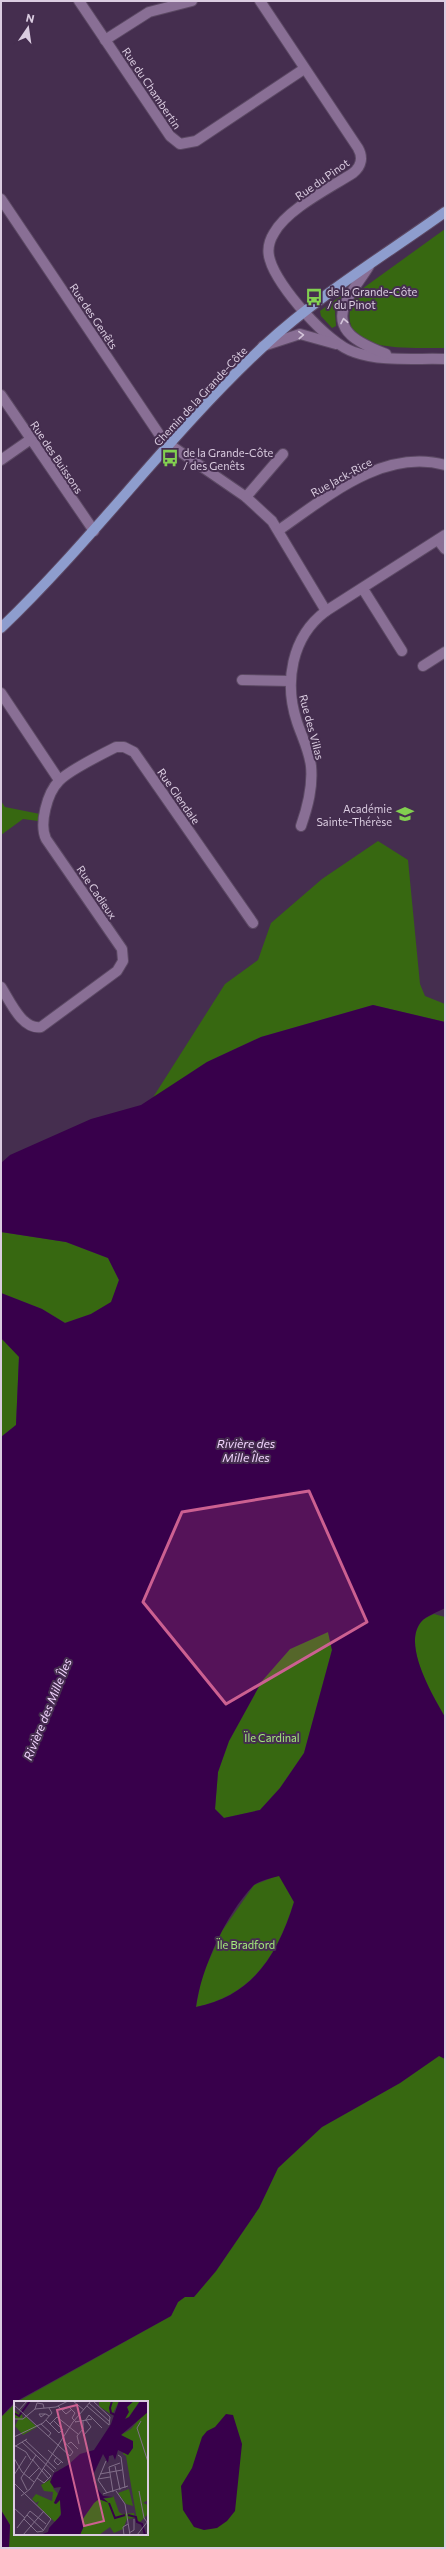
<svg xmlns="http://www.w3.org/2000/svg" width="446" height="2549" viewBox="0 0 446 2549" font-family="Commissioner,sans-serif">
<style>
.green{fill:#376811}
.water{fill:#38004b;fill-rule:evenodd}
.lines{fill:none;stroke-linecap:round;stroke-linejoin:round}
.minor-casing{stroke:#5c4964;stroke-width:12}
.major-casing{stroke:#5c4964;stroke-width:12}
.minor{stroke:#896f95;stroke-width:10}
.major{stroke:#8e9dce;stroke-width:10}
.oneway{stroke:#d3c4d9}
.marked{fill:#cc6091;fill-opacity:0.2;stroke:#cc6091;stroke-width:3;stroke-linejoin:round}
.labels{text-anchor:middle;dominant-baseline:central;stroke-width:4;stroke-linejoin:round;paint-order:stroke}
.street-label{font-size:11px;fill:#dbcde1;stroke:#452e4f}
.poi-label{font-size:11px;fill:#dbcde1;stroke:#452e4f;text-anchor:start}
.park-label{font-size:11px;fill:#a5eb7d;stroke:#452e4f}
.water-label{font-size:12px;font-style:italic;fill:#f1d4fe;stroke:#452e4f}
.inset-river{fill:none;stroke:#38004b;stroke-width:2}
.inset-road{fill:none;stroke:#816e89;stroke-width:1}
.view{fill:#cc6091;fill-opacity:0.15;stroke:#cc6091;stroke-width:2}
.inset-edge{fill:none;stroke:#dbcde1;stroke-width:2}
</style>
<rect width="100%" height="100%" fill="#452e4f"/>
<g class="green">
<path d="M 445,229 L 445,348 C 407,347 328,356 355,294 Z"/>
<polygon points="342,295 335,312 336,326 332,328 321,316 320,311"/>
<polygon points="1,801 5,807 40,814 38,821 23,819 1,835"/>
<polygon points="378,841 408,860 420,984 425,996 445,1004 445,1022 373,1005 261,1037 207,1062 152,1099 225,984 258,960 271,923 322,879"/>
<polygon points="1,1232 66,1242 108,1258 119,1280 112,1302 91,1314 65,1323 42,1309 1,1293"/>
<polygon points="1,1338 19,1356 16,1425 1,1437"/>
<path d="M 434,1614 L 445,1617 L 445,1717 C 433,1696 402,1645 421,1622 C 424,1618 430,1616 434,1614 Z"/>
<polygon points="328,1632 332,1650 304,1753 280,1788 260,1810 224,1818 215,1809 218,1772 229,1741 262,1681 290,1649"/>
<path d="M 279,1875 L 294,1902 C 277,1955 254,1994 196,2007 L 202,1976 L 222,1931 L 254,1885 Z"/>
<polygon points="440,2055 445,2059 445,2548 9,2548 10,2525 1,2510 1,2417 15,2404 15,2534 147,2534 147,2402 17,2402 171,2316 178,2302 185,2296 194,2297 216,2271 259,2208 278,2168 322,2127 400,2083"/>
</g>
<g class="water">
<path d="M 373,1005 L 445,1022 L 445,1608 C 438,1612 426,1616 421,1622 C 402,1645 433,1696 445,1717 L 445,2059 L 439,2056 L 400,2083 L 322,2127 L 278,2168 L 259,2208 L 216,2271 L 194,2297 L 185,2297 L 178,2302 L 171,2316 L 15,2402 L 1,2417 L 1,1437 L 16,1425 L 19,1357 L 1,1338 L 1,1293 L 42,1309 L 65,1323 L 91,1314 L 111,1302 L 119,1280 L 108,1258 L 66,1242 L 1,1232 L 1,1163 L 10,1155 L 91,1119 L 141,1105 L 207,1062 L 261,1037 ZM 328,1632 L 332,1650 L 304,1753 L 280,1788 L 260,1810 L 224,1818 L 215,1809 L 218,1772 L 229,1741 L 262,1681 L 290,1649 ZM 279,1876 L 294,1902 C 278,1954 253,1996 196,2007 C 201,1969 226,1914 253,1886 C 258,1881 272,1878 279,1876 Z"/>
<polygon points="226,2414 233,2415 242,2444 235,2511 227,2521 217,2528 204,2530 194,2527 183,2510 181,2486 192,2468 202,2437 207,2431 215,2427"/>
<polygon points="1,2510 10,2525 9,2548 1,2548"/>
</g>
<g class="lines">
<g class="minor-casing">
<g id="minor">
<polyline points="79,1 170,136 180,144 196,141 304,69"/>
<path d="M 260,1 L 358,148 C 363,157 362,166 353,173 C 330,188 287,209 274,233 C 269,241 267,251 270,260 C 277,286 328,344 354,352 C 382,362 416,358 445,359"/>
<polyline points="105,40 149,12 192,1"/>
<polyline points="1,199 163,440 246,497 272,521 326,611"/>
<path d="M 369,266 C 362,278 352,289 346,302 C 331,333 364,345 386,354"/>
<polyline points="263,346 300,334 336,344"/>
<polyline points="1,395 94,531"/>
<polyline points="1,460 31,439"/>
<polyline points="246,497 283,454"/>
<path d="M 279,530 C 327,497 383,448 445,465"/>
<polyline points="438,540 445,549"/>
<polyline points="363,589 402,651"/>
<polyline points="423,666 445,652"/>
<polyline points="242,680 290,681"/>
<polyline points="1,693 59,780"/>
<path d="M 301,826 C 308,806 313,787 311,766 C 309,750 302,737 297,722 C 284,683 291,637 326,611 L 445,535"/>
<path d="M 1,987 C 10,1001 22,1030 41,1027 L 117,971 L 123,961 L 122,949 L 46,839 C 39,824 47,793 59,781 C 68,771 102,754 116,747 L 124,747 L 134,752 L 253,923"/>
</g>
</g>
<g class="major-casing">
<path id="major" d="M 1,628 C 94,539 170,433 265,345 C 319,295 385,255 445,212"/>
</g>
<use href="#minor" class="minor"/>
<use href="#major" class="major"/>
</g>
<defs><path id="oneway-chevron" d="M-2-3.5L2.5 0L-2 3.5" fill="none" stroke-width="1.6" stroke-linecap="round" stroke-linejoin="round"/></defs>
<g class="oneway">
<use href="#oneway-chevron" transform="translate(344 321) rotate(-101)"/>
<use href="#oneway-chevron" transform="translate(301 335) rotate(-3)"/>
</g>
<path class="marked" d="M 309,1491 L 367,1622 L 226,1704 L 143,1602 L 182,1512 Z"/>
<defs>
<g id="bus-bare" transform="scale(1.38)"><path d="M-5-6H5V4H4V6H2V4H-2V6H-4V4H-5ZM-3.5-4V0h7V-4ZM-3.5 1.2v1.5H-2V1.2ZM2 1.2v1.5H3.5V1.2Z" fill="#82d050" stroke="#452e4f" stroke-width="2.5" paint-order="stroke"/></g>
<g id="school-bare" transform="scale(1.38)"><path d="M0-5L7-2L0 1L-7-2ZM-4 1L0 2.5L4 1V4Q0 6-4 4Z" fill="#82d050" stroke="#452e4f" stroke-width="2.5" paint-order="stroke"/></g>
</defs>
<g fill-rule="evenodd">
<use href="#bus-bare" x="314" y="297"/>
<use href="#bus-bare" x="170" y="458"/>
<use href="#school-bare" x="405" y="814"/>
</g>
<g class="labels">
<g class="street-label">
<text transform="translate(152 88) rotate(56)">Rue du Chambertin</text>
<text transform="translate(322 179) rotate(-35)">Rue du Pinot</text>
<text transform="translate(94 316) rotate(56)">Rue des Genêts</text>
<text transform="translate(200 396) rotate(-47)">Chemin de la Grande-Côte</text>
<text transform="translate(57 457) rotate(56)">Rue des Buissons</text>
<text transform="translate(341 477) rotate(-29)">Rue Jack-Rice</text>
<text transform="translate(312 727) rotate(75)">Rue des Villas</text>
<text transform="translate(179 796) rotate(55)">Rue Glendale</text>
<text transform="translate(97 892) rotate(56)">Rue Cadieux</text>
</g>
<g class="poi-label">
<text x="327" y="291">de la Grande-Côte<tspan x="327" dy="13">/ du Pinot</tspan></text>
<text x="183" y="452">de la Grande-Côte<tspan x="183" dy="13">/ des Genêts</tspan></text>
<text x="392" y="808" text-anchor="end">Académie<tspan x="392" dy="13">Sainte-Thérèse</tspan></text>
</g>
<g class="park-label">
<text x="272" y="1737">Ïle Cardinal</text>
<text x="246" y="1944">Ïle Bradford</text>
</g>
<g class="water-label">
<text x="246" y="1443">Rivière des<tspan x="246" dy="14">Mille Îles</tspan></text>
<text transform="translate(47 1709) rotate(-68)">Rivière des Mille Îles</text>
</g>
</g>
<g transform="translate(14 2401)">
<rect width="134" height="134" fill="#452e4f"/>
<path d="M 85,0 L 105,0 L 98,14 L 85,5 ZM 126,0 L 115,16 L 111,18 L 114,11 L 113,6 L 117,1 ZM 0,9 L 5,13 L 7,12 L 9,17 L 12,16 L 23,26 L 9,34 L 1,25 L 4,19 L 0,16 ZM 132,10 L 134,11 L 134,99 L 129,102 L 134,104 L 134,113 L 126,121 L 123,119 L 112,55 L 109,53 L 112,38 L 107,34 L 117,28 ZM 44,69 L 47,86 L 39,87 L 44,93 L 40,102 L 42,103 L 46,99 L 47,112 L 42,122 L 23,104 L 25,100 L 22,102 L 18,98 L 22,93 L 38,100 L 39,91 L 30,90 L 27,84 L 39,77 ZM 115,88 L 119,105 L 112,103 L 104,92 ZM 99,94 L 105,111 L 108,113 L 120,112 L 121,117 L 113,118 L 109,128 L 100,132 L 96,126 L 85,134 L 66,134 L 68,119 L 80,102 L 84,98 L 94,101 L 89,98 L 99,96 Z" fill="#376811"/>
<path d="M 105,0 L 120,0 L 113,6 L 115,11 L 111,18 L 115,16 L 126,0 L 134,0 L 134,11 L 107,34 L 119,40 L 119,47 L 114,54 L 104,49 L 101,59 L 99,54 L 95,55 L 94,62 L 89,53 L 80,72 L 79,80 L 85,90 L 89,95 L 99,96 L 89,97 L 95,102 L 85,98 L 80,102 L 68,119 L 70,125 L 66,134 L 26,134 L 34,131 L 35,127 L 47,114 L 46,99 L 42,103 L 40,102 L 47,86 L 40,87 L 36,81 L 40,72 L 54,64 L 66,53 L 80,49 L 97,23 Z" fill="#38004b"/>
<path class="inset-river" d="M 98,0 L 96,7 L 97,12 L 101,14M 0,12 L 5,15 L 16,0M 95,102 L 101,117 L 111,114M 114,114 L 122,116 L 123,121 L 128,123 L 131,134"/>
<path class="inset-road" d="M 59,0 L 70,9M 75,2 L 96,21M 0,4 L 56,55 L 59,51 L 49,39M 44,5 L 52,13 L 57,9M 73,5 L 95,24 L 96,16 L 79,0M 21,8 L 23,2 L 29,3 L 30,7M 5,9 L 13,0M 48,9 L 55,6 L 61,12 L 58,17 L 62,21M 31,13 L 27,16 L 25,13 L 32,13 L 35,15M 0,18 L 9,18 L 21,8 L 42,6 L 54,0M 32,19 L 45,32 L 49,28M 39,19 L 49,29M 71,20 L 75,14 L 88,27M 127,20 L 123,27 L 134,61M 61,21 L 78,18M 27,23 L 37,32 L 34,36M 36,23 L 43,16 L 64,33M 69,35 L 77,26 L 72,19M 0,36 L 29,22 L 38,12 L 35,7M 11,39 L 42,68M 8,41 L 40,71M 54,43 L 57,41 L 64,48M 65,43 L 63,35 L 69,28 L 69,20M 0,44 L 12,51 L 17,59M 0,46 L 13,38M 34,49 L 49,62M 104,54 L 107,56 L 111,87M 43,56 L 40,60 L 44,64 L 48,60M 0,57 L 8,71 L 20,81M 18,58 L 34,77M 92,60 L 84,79 L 93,92M 101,65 L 106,89M 86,73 L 108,69M 0,74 L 12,55M 15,77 L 25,67M 23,77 L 30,82 L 37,75 L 29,67M 84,78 L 96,76M 0,82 L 11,93M 13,89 L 7,77 L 22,54M 102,90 L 111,103 L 116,134M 125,90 L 130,117 L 133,121M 99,91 L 95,66 L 106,62M 10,92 L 37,118 L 29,130 L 23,131 L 10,118M 89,93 L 114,85M 7,95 L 16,88 L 59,21 L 77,0M 0,107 L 11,117M 13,114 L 29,129M 3,127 L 16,110 L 32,123M 115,132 L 120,129 L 120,118M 9,134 L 30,110M 110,134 L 109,126 L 114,123M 123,134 L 134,120"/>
<path class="view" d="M 63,4 L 90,120 L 70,125 L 43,9 Z"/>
<rect width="134" height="134" class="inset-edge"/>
</g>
<rect width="446" height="2549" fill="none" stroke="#dbcde1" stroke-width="4"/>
<g transform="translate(28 28) rotate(13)" stroke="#452e4f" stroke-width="3" paint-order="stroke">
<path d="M0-3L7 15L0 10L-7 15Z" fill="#dbcde1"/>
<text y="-6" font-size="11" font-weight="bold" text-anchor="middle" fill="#dbcde1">N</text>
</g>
</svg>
